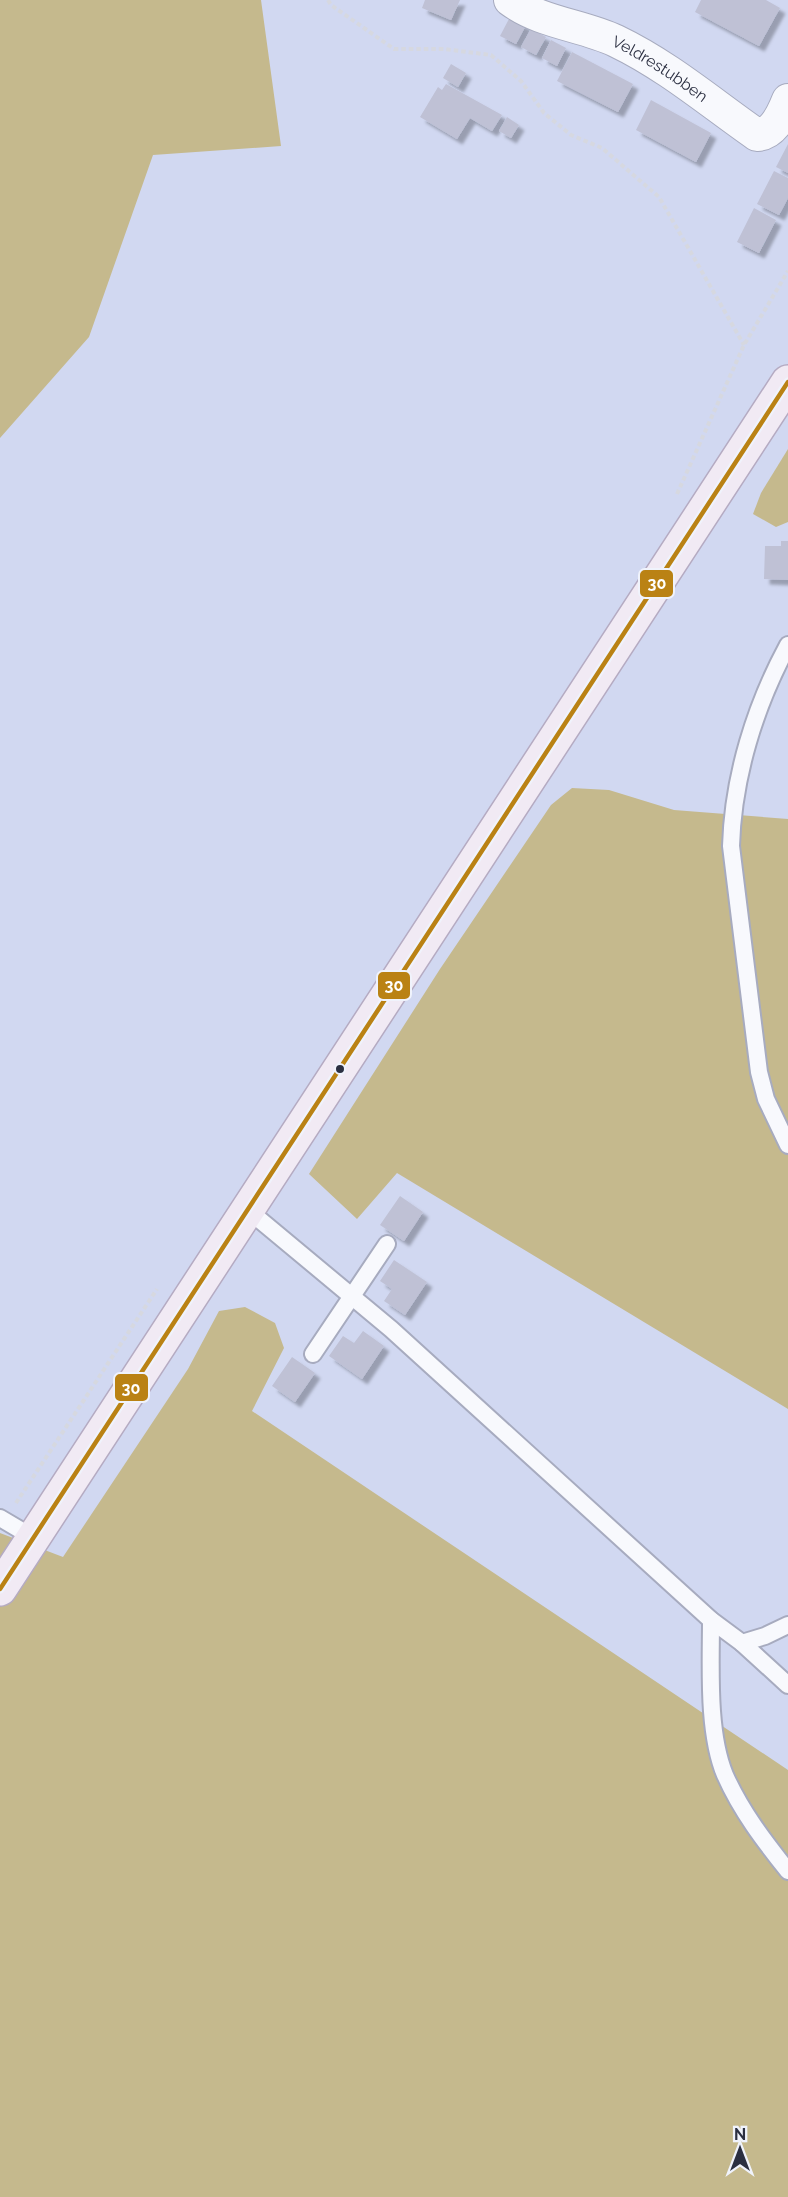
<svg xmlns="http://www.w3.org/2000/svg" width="788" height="2197" viewBox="0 0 788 2197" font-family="Raleway,sans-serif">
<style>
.green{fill:#c5b98d}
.building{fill:#bfc1d5;filter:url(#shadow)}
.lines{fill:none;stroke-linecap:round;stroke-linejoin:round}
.service-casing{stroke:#a7abbf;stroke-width:20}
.minor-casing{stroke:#a7abbf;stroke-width:34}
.primary-casing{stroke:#b5abc2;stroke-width:36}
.path{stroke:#d6d8e0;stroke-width:4;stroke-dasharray:4.5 3;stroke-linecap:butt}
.service{stroke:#f8f9fd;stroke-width:16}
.minor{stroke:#f8f9fd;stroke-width:32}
.primary{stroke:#f1eaf4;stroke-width:33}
.bus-1-casing{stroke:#f0f3fc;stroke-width:9}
.bus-1{stroke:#ba8214;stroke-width:4.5}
.bus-dot{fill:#2b2f41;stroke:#f0f3fc;stroke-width:2}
.labels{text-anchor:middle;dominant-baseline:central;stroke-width:4.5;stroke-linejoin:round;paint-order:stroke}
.street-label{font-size:16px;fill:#2b2f41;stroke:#f0f3fc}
.line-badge{stroke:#f0f3fc;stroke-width:2}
.badge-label{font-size:16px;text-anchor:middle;font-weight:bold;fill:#fff}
</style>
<defs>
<filter id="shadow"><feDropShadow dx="5.5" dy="5.5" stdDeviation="1.5" flood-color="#0004"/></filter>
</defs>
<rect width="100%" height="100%" fill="#d1d8f1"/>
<g class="green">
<polygon points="0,0 261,0 281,146 153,155 89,337 0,438"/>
<polygon points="788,449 788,522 776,527 753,514 761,493"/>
<polygon points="572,788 609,790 674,810 788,819 788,1409 397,1173 357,1219 309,1174 440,969 551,805"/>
<polygon points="245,1307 275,1323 284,1348 252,1411 788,1770 788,2197 0,2197 0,1533 63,1557 188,1369 219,1311"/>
</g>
<g class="building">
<polygon points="425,0 460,0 451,20 422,8"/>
<polygon points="701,0 766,0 780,8 759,46 695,12"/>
<polygon points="510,17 526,25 516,44 500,36"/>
<polygon points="531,29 546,37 536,55 521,47"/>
<polygon points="551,40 566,48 557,66 542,58"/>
<polygon points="572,52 633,84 618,112 557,81"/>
<polygon points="451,64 466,73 458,87 443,78"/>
<polygon points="446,84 502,115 492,131 470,118 457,139 420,117 438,87 442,90"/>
<polygon points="651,100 711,133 696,162 636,130"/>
<polygon points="507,117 519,125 511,138 499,131"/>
<polygon points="788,144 788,173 776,167"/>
<polygon points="774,171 788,178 788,198 779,215 757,204"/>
<polygon points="754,208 776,220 759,253 737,242"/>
<polygon points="781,541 788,541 788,580 764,579 765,546 781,546"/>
<polygon points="400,1196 423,1212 404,1241 380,1225"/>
<polygon points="394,1260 427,1282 405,1315 384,1301 392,1289 380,1281"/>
<polygon points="363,1331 384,1346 362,1379 329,1356 343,1336 354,1343"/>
<polygon points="292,1357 315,1373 295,1402 272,1386"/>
</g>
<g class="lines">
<g class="service-casing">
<g id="service">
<path d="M 788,645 C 755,706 733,777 731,846 L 759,1072 L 766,1099 L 788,1145"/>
<polyline points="248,1210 391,1329 711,1620 742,1643 765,1636 788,1625"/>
<polyline points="313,1354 387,1244"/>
<polyline points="0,1518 34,1538"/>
<path d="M 711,1620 C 711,1666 707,1732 725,1775 C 741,1811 764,1841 788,1871"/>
<polyline points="742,1643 788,1685"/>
</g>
</g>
<g class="minor-casing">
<g id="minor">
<path id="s1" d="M 510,0 C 541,23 582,25 616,41 C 668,66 711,103 757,135 C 774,134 782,115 788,100"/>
</g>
</g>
<g class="primary-casing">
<polyline id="primary" points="0,1589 788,382"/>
</g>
<g class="path">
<polyline points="328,0 331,5 394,49 444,49 491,55 521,81 544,113 571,135 602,148 659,197 744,345"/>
<polyline points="677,494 744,345 788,271"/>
<polyline points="16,1503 157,1289"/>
</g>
<use href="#service" class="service"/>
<use href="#minor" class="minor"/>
<use href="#primary" class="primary"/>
<g class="bus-1-casing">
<polyline id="bus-1" points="0,1589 788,382"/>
</g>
<use href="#bus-1" class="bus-1"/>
</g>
<circle class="bus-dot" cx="340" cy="1069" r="5"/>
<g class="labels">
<g class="street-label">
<text stroke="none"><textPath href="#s1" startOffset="166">Veldrestubben</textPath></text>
</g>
</g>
<g class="line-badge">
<rect x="639" y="569" width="35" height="29" rx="6" fill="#ba8214"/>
<rect x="377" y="971" width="34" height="29" rx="6" fill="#ba8214"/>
<rect x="114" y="1373" width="35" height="29" rx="6" fill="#ba8214"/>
</g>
<g class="badge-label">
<text x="657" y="589">30</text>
<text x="394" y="991">30</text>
<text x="131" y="1394">30</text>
</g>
<g transform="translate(740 2149)" stroke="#f0f3fc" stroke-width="4.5" paint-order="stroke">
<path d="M0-4.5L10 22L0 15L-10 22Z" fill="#2b2f41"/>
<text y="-9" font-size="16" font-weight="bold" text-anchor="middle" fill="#2b2f41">N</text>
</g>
</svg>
